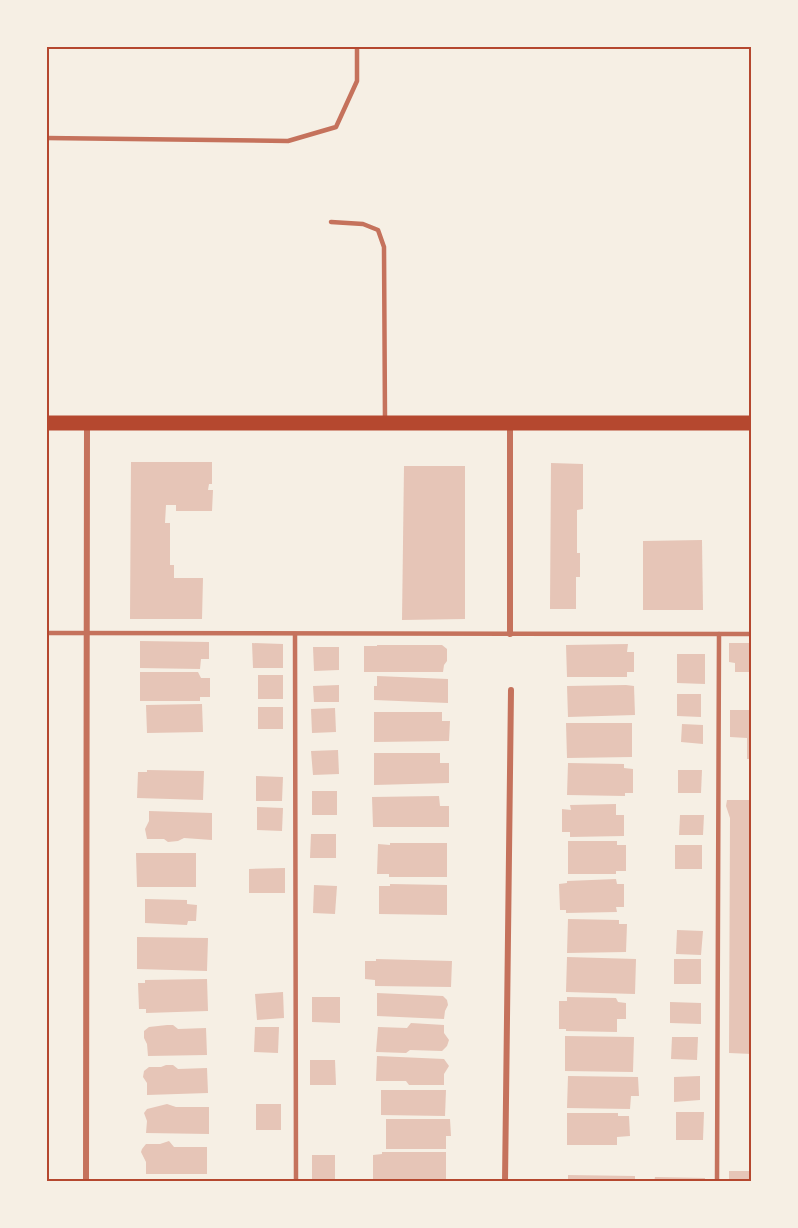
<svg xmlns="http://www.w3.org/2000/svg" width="798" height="1228" viewBox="0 0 798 1228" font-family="'Space Grotesk',sans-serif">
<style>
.building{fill:#e6c5b7}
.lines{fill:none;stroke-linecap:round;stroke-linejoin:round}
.service{stroke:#c5725c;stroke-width:4.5}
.minor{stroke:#c5725c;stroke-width:6}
.primary{stroke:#b5482f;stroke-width:15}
.neatline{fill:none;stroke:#b5482f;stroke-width:2}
</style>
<rect width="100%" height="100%" fill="#f6efe4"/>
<g class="building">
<polygon points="131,462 212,462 212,484 209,484 208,490 213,490 212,511 176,511 176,505 166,505 165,523 170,523 170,565 174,565 174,578 203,578 202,619 130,619"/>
<polygon points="551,463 583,464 583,509 577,510 577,553 580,553 580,577 576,577 576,609 550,609"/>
<polygon points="404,466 465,466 465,619 402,620"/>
<polygon points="702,540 703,610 643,610 643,541"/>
<polygon points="140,641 209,642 209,659 201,659 200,669 140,668"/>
<polygon points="252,643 283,644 283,668 253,668"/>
<polygon points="729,643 752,643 752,672 735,672 735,663 729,662"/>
<polygon points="628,644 627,652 634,652 634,672 627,672 627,677 567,677 566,645"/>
<polygon points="377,645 442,645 447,649 447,661 444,665 443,672 364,672 364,646 377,646"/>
<polygon points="313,647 339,647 339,670 314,671"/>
<polygon points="677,654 705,654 705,684 677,683"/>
<polygon points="140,672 198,672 201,678 210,678 210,697 200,697 200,701 140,701"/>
<rect x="258" y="675" width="25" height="24"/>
<polygon points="377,676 448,679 448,703 374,700 374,686 377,686"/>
<polygon points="339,685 339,702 314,702 313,686"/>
<polygon points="626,685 634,686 635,715 568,717 567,686"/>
<polygon points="677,694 701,694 701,717 677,716"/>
<polygon points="202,704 203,732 147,733 146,705"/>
<rect x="258" y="707" width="25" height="22"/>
<polygon points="335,708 336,732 312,733 311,709"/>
<polygon points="730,710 752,710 752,759 747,759 747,738 730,737"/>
<polygon points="374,712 442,712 442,721 450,721 449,741 374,742"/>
<polygon points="566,723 632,723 632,757 567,758"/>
<polygon points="682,724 703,725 703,744 681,742"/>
<polygon points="338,750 339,774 313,775 311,751"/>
<polygon points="374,753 440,753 440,763 449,763 449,783 374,785"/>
<polygon points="568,763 624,764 624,768 633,769 633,793 625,793 625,796 567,795"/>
<polygon points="147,770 204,771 203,800 137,798 138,772 147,772"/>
<polygon points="678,770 702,770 701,793 678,793"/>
<polygon points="256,776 283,777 282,801 256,801"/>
<rect x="312" y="791" width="25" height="24"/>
<polygon points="439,796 440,806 449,806 449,827 373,827 372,797"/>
<polygon points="727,800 752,800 752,1054 729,1053 730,818 726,806"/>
<polygon points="616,804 616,815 624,815 624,836 570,837 570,832 562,832 562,809 571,810 570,805"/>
<polygon points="257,807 283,808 282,831 257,830"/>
<polygon points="149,811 212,813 212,840 184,838 178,841 168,842 164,839 147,839 145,829 149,821"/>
<polygon points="680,815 704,815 703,835 679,835"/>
<polygon points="311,834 336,834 336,858 310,858"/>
<polygon points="568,841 617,841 617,845 626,845 626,871 616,871 616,874 568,874"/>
<polygon points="390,843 447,843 447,877 389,877 389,874 377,874 378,844 390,845"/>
<rect x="675" y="845" width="27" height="24"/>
<polygon points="136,853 196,853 196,887 137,887"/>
<polygon points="285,868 285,893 249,893 249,869"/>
<polygon points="616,879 617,884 624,884 624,907 616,907 617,912 566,913 566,910 560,910 559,884 567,883 567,881"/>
<polygon points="390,884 447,885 447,915 379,914 379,886 390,886"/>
<polygon points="314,885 337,886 335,914 313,913"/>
<polygon points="145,899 187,900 187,904 197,905 196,921 188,921 187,925 145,923"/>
<polygon points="568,919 619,920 619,924 627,924 626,952 567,953"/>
<polygon points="677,930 703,931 701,955 676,954"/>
<polygon points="137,937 208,938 207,971 137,969"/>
<polygon points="567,957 636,959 635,994 566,992"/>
<polygon points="376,959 452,961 451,987 375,986 375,980 365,979 365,961 376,961"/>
<rect x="674" y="959" width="27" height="25"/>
<polygon points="207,979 208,1011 146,1013 146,1009 139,1009 138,983 145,983 145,980"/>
<polygon points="283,992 284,1018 257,1020 255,994"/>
<polygon points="377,993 443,996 447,1000 448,1005 445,1011 444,1019 377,1016"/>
<polygon points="312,997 340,997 340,1023 312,1022"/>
<polygon points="567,997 616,998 618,1002 626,1003 626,1019 617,1019 617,1032 566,1031 566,1029 559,1029 559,1001 567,1001"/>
<polygon points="670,1002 701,1003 701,1024 670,1023"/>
<polygon points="411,1023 444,1025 444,1033 449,1040 447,1046 442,1051 410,1050 406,1053 376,1052 378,1027 407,1028"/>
<polygon points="167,1025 173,1025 178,1029 206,1028 207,1055 148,1056 147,1044 144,1038 144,1031 149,1027"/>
<polygon points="255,1027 279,1027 278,1053 254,1052"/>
<polygon points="565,1036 634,1037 633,1072 565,1071"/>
<polygon points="672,1037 698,1037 697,1060 671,1059"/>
<polygon points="377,1056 444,1059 449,1066 444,1074 444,1085 409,1085 406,1081 376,1081"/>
<polygon points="310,1060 335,1060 336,1085 310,1085"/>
<polygon points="166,1065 173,1065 178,1069 207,1068 208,1093 147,1095 147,1083 143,1077 144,1071 149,1067 161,1067"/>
<polygon points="568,1076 638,1077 639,1096 631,1096 630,1109 567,1108"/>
<polygon points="700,1076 700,1100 674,1102 674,1077"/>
<polygon points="381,1090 446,1090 445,1116 381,1115"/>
<polygon points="167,1104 176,1107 209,1107 209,1134 146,1133 147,1121 144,1113 147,1109"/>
<rect x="256" y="1104" width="25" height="26"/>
<polygon points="676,1112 704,1112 703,1140 676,1140"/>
<polygon points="567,1113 618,1113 618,1116 629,1116 630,1136 617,1137 617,1145 567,1145"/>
<polygon points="386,1119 450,1119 451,1136 446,1136 446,1149 386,1149"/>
<polygon points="169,1141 174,1147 207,1147 207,1174 146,1174 146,1162 141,1152 142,1149 146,1144 160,1144"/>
<polygon points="382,1152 446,1152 446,1181 373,1181 373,1155 382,1154"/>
<rect x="312" y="1155" width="23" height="24"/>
<rect x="729" y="1171" width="23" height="11"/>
<polygon points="568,1175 635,1176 635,1182 568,1182"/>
<polygon points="655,1177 705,1178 705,1182 654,1182"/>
</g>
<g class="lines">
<g class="service">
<polyline points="46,138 288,141 336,127 357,81 357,46"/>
<polyline points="331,222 363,224 378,230 384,247 385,420"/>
<polyline points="46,633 752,634"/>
<polyline points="295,634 296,1182"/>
<polyline points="717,1182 719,634"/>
</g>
<g class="minor">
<polyline points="510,423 510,634"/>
<polyline points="86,1182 87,423"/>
<polyline points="505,1182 511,690"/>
</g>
<polyline class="primary" points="46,423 752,423"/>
</g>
<rect width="798" height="1228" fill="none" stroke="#f6efe4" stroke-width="96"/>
<rect x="48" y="48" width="702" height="1132" class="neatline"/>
</svg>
